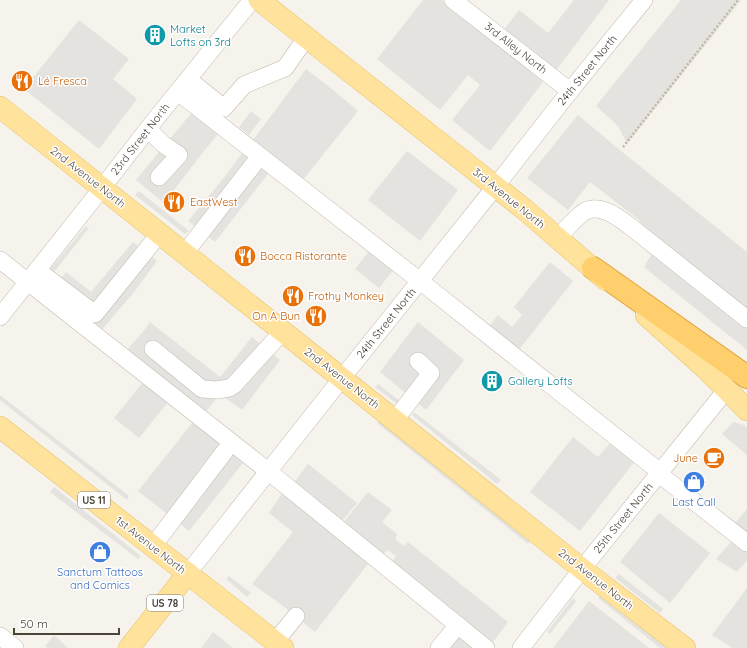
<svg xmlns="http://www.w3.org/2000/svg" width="747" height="648" viewBox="0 0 747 648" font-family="Quicksand,sans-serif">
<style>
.parking{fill:#e5e3e0}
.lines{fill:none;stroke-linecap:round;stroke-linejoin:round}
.minor-casing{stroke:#c2bbae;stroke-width:18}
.major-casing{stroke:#e6c16a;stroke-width:22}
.highway-casing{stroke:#e0a43c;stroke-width:24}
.path{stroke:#c4b79f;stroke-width:2.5;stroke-dasharray:2 2;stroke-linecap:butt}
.minor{stroke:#fff;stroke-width:17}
.major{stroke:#ffe39c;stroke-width:21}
.highway{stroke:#ffcf6e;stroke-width:22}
.labels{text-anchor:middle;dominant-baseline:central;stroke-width:3;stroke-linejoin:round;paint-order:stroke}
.shield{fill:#fff;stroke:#817c74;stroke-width:1}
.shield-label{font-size:10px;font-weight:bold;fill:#4b4439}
.culture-label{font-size:11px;fill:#0d838f;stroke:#fff;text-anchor:start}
.street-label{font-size:11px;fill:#4b4439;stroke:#fff}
.food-label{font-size:11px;fill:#c56008;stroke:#fff;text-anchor:start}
.shop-label{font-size:11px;fill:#366cbe;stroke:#fff}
</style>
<rect width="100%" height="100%" fill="#f6f3ec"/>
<g class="parking">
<polygon points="423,0 442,0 543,82 518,115 490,151 452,120 480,85 468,75 440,110 377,59"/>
<polygon points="574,0 609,0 555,72 502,32 519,10 548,33"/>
<polygon points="681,0 741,0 627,144 618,126 596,106"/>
<polygon points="79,20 129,59 113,79 137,99 99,149 24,89"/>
<polygon points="306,69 333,90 358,111 302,181 253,140"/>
<polygon points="195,109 221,130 204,151 164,203 136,180 178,129"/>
<polygon points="251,111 261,119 249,135 239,127"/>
<polygon points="578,115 621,151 747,252 747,350 644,267 656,247 638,219 590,182 568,210 527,178"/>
<polygon points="245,149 271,170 215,242 188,221 222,180"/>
<polygon points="407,151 458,190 420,241 368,200"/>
<polygon points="139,191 189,231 185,234 135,195"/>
<polygon points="86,226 89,228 54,272 50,269"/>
<polygon points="133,242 145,252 157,261 135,291 100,332 57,285 66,272 91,292"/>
<polygon points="370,250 394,269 379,288 355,269"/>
<polygon points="550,262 573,281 518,351 488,328 498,315 512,327 522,315 514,307"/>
<polygon points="150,322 220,377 252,337 280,360 242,410 220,394 205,413 125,352 146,328"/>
<polygon points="418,322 464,360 426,410 380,372"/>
<polygon points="144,381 169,401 139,438 114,418"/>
<polygon points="378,384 400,401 397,404 375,387"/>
<polygon points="0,395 129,496 127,500 0,400"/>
<polygon points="414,412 501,480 497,484 412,415"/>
<polygon points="380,420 531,540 528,544 377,423"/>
<polygon points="193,422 243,463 189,531 138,491"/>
<polygon points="733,422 744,425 747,428 747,455 722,434"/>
<polygon points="573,437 598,457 612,441 635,461 580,531 530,492"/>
<polygon points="308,464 357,503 341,522 293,484"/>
<polygon points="54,487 141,556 138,559 50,492"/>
<polygon points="283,492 371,560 315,632 279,603 252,584 293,532 269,513"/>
<polygon points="368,492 392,510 382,522 397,534 396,537 396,540 404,546 408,542 508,622 493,642 393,561 396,556 388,550 382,554 343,523"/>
<polygon points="747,509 747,560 737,572 716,559 732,541 725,535"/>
<polygon points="659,513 710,553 670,603 620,562"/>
<polygon points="619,574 663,609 660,613 615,578"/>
<polygon points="229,576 251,593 247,597 226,579"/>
<polygon points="747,588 747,648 733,648 712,635"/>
<polygon points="601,595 668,648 660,648 598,598"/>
<polygon points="573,598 576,601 550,634 547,632"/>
<polygon points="589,601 649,648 553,648"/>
<polygon points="458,630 481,648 444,648"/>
<polygon points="213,632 233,648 201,648"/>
<polygon points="54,635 68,648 47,648 45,646"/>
</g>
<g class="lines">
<g class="minor-casing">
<g id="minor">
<polyline points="453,0 570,91"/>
<polyline points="188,79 224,108 244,85 285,68 306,38"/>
<polyline points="178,92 420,281 660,472"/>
<polyline points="148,129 163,144 179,155 159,177"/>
<path d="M 558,238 C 565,230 572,222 580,215 C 596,200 617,216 631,227 L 747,319"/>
<polyline points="185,253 260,156"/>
<polyline points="0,260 268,471 486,648"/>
<polyline points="37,270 95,314 160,233"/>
<polyline points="0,317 102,188 154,121 252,0"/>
<polyline points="153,349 202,389 217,390 229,388 234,385 283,331"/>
<polyline points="395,420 431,373 418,361"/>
<polyline points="659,474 747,543"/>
<polyline points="153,546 225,451"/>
<polyline points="188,573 342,378 495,187 570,91 644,0"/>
<polyline points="0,636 15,648"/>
<polyline points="275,642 296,616"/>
<polyline points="439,648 458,625"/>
<polyline points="521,648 582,569 727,389"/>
</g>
</g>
<g class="major-casing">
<g id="major">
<polyline points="259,0 524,209 606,280"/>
<polyline points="0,107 582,569 685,648"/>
<polyline points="646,315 706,369 747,410"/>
<polyline points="0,427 283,648"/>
<polyline points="129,648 188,573"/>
</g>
</g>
<g class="highway-casing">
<polyline id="highway" points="593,268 747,377"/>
</g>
<polyline class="path" points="623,147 738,0"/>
<use href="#minor" class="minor"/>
<use href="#major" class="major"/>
<use href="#highway" class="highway"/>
</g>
<defs>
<g id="building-disc" transform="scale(1.15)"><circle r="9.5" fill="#0f9aa8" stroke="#fff"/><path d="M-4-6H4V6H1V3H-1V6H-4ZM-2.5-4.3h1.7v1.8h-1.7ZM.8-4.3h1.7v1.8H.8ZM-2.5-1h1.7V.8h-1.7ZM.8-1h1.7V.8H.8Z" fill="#fff"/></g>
<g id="restaurant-disc" transform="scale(1.15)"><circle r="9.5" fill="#e8710a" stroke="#fff"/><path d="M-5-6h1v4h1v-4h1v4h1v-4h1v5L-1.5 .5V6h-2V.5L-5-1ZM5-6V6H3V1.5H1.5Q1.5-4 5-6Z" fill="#fff"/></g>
<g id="cafe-disc" transform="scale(1.15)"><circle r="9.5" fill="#e8710a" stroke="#fff"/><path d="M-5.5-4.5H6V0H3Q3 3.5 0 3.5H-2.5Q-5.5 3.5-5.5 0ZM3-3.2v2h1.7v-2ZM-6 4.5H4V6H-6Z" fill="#fff"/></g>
<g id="shop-disc" transform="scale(1.15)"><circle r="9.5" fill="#3f7fe0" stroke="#fff"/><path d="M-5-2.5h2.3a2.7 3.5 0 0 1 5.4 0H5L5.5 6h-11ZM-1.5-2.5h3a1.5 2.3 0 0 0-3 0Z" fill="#fff"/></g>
</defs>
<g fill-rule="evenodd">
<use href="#building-disc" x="155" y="35"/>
<use href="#restaurant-disc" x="22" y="81"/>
<use href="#restaurant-disc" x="174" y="202"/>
<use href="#restaurant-disc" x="245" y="256"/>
<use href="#restaurant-disc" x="293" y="296"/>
<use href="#restaurant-disc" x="316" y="316"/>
<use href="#building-disc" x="492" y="381"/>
<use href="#cafe-disc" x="714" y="458"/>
<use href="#shop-disc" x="694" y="482"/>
<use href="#shop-disc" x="100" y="552"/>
</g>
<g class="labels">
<g class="shield">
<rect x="78" y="492" width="32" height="16" rx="3"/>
<rect x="147" y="595" width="36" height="16" rx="3"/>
</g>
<g class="shield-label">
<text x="94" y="500">US 11</text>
<text x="165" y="603">US 78</text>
</g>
<g class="culture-label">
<text x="170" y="29">Market<tspan x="170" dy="13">Lofts on 3rd</tspan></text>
<text x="508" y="381">Gallery Lofts</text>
</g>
<g class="street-label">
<text transform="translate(516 48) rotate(38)">3rd Alley North</text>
<text transform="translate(587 70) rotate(-51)">24th Street North</text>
<text transform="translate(140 139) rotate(-52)">23rd Street North</text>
<text transform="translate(88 177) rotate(38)">2nd Avenue North</text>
<text transform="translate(509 198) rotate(39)">3rd Avenue North</text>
<text transform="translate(386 323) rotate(-51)">24th Street North</text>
<text transform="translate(342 378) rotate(38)">2nd Avenue North</text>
<text transform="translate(623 518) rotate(-51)">25th Street North</text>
<text transform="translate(151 545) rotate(38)">1st Avenue North</text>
<text transform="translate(596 579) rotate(38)">2nd Avenue North</text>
</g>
<g class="food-label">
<text x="38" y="81">Lé Fresca</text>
<text x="190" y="202">EastWest</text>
<text x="260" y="256">Bocca Ristorante</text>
<text x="308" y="296">Frothy Monkey</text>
<text x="300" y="316" text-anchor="end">On A Bun</text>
<text x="698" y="458" text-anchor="end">June</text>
</g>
<g class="shop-label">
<text x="694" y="502">Last Call</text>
<text x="100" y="572">Sanctum Tattoos<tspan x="100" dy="13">and Comics</tspan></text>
</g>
</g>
<path d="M14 628v6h105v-6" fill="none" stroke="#4b4439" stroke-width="2"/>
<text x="20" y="628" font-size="12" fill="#4b4439" stroke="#ffffff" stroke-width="3" paint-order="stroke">50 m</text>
</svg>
